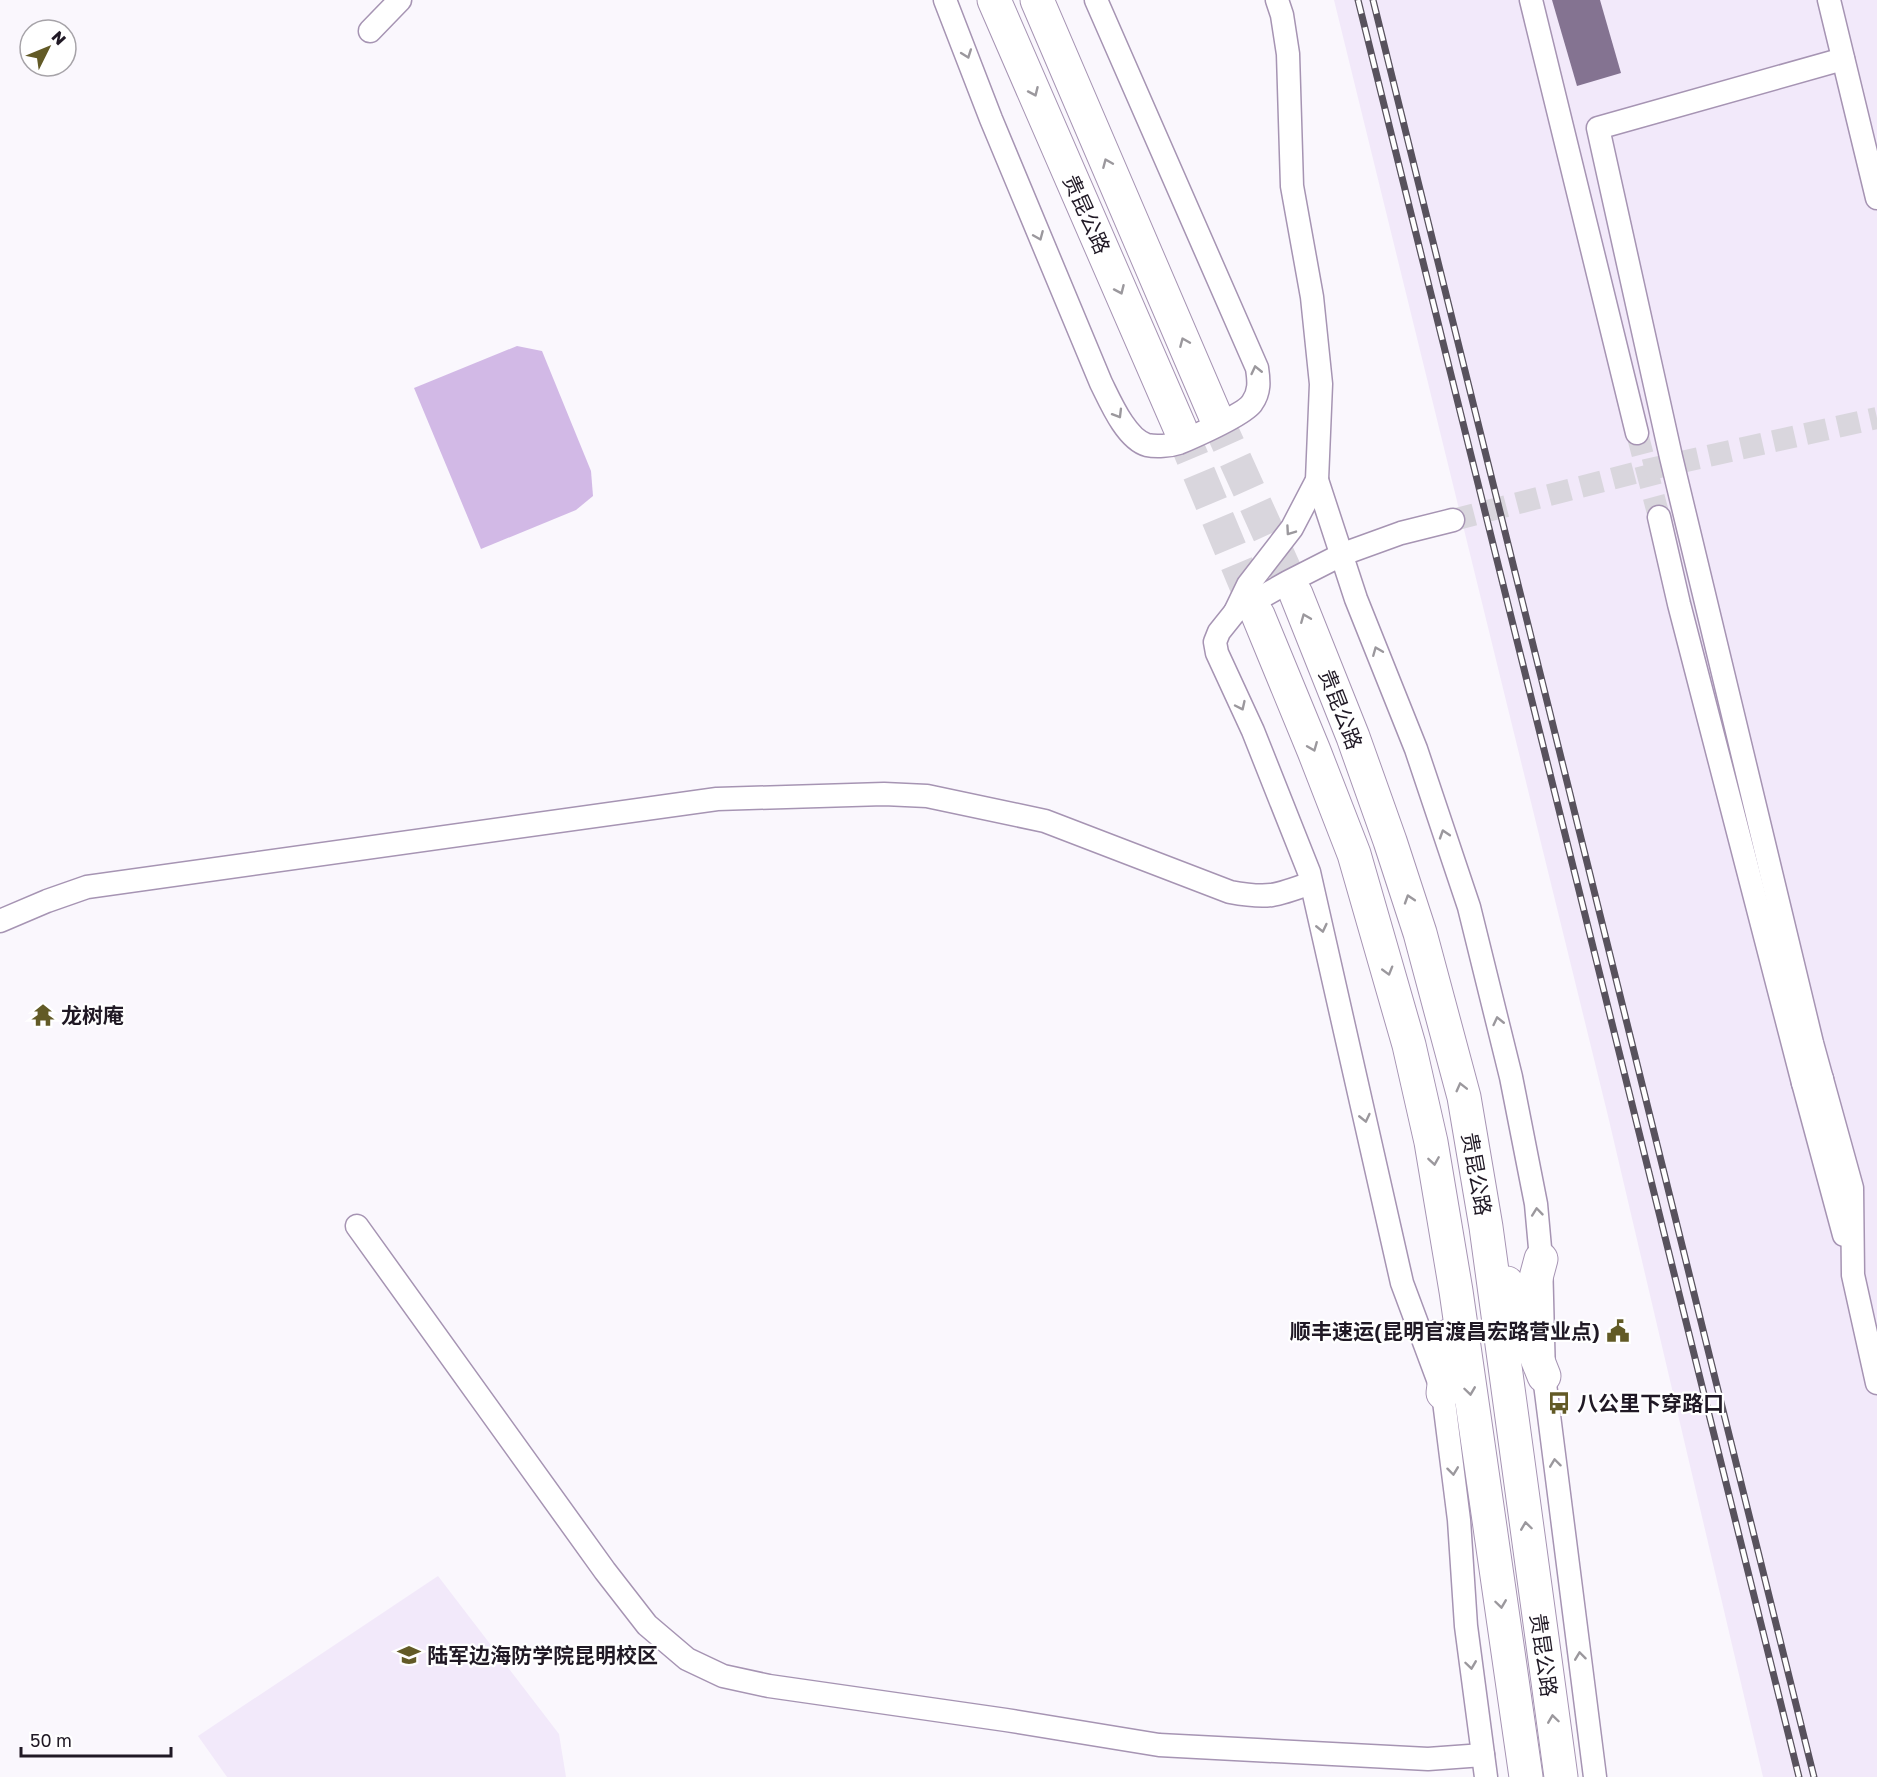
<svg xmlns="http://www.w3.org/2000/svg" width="1877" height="1777" viewBox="0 0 1877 1777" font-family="'Golos Text','Noto Sans SC',sans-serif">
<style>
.built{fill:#f2e9fa}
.green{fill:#d2b9e6}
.building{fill:#847391}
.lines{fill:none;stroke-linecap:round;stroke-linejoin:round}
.minor-tunnel{stroke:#d9d6dd;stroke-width:22;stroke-dasharray:22 11;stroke-linecap:butt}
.highway-tunnel{stroke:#d9d6dd;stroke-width:33;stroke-dasharray:33 16;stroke-linecap:butt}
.minor-casing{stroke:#a694b3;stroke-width:25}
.highway-casing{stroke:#a694b3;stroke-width:35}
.minor{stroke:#fff;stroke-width:22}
.highway{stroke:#fff;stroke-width:33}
.rail-casing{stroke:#58525d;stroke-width:7}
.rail{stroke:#fff;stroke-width:4.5;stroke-dasharray:14;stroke-linecap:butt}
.oneway{stroke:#9b989d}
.labels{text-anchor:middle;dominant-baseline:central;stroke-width:4.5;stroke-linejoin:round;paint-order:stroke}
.street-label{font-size:21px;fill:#201925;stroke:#fff}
.poi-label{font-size:21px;font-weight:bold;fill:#201925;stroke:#fff;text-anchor:start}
</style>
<rect width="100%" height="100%" fill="#faf7fd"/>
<g class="built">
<polygon points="1334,0 1877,0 1877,1777 1763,1777 1608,1116"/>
<polygon points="438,1576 559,1734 566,1777 227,1777 198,1736"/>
</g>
<polygon class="green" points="517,346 542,351 591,471 593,496 576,510 481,549 414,388"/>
<polygon class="building" points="1552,0 1600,0 1621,73 1577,86"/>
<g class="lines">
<g class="minor-tunnel">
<polyline points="1637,433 1659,517"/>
<polyline points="1453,520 1646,470 1877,418"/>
</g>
<g class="highway-tunnel">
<polyline points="1215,415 1296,594"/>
<polyline points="1180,428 1258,615"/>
</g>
<g class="minor-casing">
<g id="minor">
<path d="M 945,0 L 991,119 L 1101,383 C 1110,401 1126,439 1147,445 C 1156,447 1170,446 1179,443 C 1193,437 1245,414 1252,403 C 1260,392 1259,381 1257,368 L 1096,0"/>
<polyline points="1531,0 1637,433"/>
<polyline points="1829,0 1877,198"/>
<polyline points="370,31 400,0"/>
<polyline points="1843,59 1598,128 1671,457 1812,1043 1852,1188 1853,1275 1877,1383"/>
<polyline points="1317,480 1356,599 1416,749 1469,907 1511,1077 1536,1204 1541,1259 1544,1376 1595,1777"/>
<polyline points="1659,517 1679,604 1803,1083 1822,1079"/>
<polyline points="1453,520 1401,533 1343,554 1288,582 1235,612 1219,632 1215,642 1217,653 1253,731 1309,872 1402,1283 1443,1393 1459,1520 1466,1626 1486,1777"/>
<polyline points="1235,612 1248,585 1292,528 1317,480 1321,384 1312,297 1292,186 1288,54 1282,15 1277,0"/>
<path d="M 0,921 L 47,901 L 87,887 L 717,799 L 884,794 L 927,796 L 1045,821 L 1230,892 C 1268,899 1276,896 1311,883"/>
<polyline points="1803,1083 1844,1235"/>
<polyline points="357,1226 605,1571 647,1625 687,1659 723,1676 769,1686 1006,1720 1159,1745 1428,1759 1483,1755"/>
</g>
</g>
<g class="highway-casing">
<g id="highway">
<polyline points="994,0 1180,428"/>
<polyline points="1037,0 1215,415"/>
<polyline points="1296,594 1353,737 1390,841 1420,933 1464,1097 1486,1227 1561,1777"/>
<polyline points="1258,615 1314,751 1354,854 1409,1045 1431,1142 1456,1291 1526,1777"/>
<polyline points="1507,1283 1544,1376"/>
<polyline points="1522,1330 1541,1259"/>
<polyline points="1443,1393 1450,1335"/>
</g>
</g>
<use href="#minor" class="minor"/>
<use href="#highway" class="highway"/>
<g class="rail-casing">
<g id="rail">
<polyline points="1358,0 1799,1777"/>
<polyline points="1373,0 1814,1777"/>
</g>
</g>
<use href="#rail" class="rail"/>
</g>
<defs><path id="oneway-chevron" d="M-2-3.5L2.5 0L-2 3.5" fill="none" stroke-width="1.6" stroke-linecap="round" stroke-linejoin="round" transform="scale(1.5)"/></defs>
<g class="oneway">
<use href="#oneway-chevron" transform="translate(967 54) rotate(70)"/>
<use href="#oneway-chevron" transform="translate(1034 92) rotate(66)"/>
<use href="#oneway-chevron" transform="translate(1107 163) rotate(-113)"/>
<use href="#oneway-chevron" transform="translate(1039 236) rotate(67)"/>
<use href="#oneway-chevron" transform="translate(1120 290) rotate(66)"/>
<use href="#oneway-chevron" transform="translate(1184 342) rotate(-113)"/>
<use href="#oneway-chevron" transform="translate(1256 370) rotate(-103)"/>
<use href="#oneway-chevron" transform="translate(1118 414) rotate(59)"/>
<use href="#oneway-chevron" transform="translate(1290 531) rotate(125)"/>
<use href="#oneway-chevron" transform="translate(1305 618) rotate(-112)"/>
<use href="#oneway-chevron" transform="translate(1377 651) rotate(-112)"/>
<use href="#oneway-chevron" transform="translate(1241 706) rotate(65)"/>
<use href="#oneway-chevron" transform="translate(1313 747) rotate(68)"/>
<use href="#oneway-chevron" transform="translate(1444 834) rotate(-108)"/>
<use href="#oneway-chevron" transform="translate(1409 899) rotate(-108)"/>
<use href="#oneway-chevron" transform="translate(1322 928) rotate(77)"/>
<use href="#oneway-chevron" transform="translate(1388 971) rotate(74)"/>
<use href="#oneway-chevron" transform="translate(1498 1021) rotate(-103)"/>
<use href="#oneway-chevron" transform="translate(1461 1087) rotate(-104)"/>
<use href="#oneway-chevron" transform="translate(1365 1118) rotate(77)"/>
<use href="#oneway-chevron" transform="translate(1434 1161) rotate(81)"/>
<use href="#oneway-chevron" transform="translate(1537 1212) rotate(-96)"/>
<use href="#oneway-chevron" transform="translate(1470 1391) rotate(82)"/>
<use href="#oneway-chevron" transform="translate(1555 1463) rotate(-97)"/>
<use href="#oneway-chevron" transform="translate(1453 1471) rotate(83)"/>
<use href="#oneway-chevron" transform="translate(1526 1526) rotate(-98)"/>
<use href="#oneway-chevron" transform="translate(1501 1604) rotate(82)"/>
<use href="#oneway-chevron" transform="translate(1580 1656) rotate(-97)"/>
<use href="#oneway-chevron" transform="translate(1471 1665) rotate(82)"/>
<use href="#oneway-chevron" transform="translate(1553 1719) rotate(-98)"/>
</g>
<defs>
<g id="temple-bare" transform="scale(1.8)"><path d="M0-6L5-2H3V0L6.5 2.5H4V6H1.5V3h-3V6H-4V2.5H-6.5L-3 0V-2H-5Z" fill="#625a26" stroke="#fff" stroke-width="2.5" paint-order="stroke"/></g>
<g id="civic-bare" transform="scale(1.8)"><path d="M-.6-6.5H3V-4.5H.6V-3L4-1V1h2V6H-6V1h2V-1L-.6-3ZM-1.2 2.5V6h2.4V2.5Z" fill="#625a26" stroke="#fff" stroke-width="2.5" paint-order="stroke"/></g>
<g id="bus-bare" transform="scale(1.8)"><path d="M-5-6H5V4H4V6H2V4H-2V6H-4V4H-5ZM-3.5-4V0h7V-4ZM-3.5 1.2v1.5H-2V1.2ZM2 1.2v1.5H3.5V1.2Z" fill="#625a26" stroke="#fff" stroke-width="2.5" paint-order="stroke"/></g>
<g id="university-bare" transform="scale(1.8)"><path d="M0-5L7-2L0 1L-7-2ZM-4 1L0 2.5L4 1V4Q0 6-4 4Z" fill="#625a26" stroke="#fff" stroke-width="2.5" paint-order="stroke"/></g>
</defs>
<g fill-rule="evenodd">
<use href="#temple-bare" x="43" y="1015"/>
<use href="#civic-bare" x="1618" y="1331"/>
<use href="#bus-bare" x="1559" y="1403"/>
<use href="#university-bare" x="409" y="1655"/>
</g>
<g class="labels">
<g class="street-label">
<text transform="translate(1087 214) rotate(66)">贵昆公路</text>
<text transform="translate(1341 709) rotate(69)">贵昆公路</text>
<text transform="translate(1477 1174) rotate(80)">贵昆公路</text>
<text transform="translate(1544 1655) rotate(82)">贵昆公路</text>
</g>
<g class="poi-label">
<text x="61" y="1015">龙树庵</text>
<text x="1600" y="1331" text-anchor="end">顺丰速运(昆明官渡昌宏路营业点)</text>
<text x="1577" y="1403">八公里下穿路口</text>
<text x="427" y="1655">陆军边海防学院昆明校区</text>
</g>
</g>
<g transform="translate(48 48) rotate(47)"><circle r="28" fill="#ffffff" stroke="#a6a3a8" stroke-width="1.5"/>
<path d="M0-4.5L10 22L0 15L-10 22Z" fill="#625a26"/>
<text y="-9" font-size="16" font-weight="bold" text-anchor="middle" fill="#201925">N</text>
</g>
<path d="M21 1747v9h150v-9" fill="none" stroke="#201925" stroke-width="3"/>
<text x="30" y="1747" font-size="18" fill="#201925" stroke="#ffffff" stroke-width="4.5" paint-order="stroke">50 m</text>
</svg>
